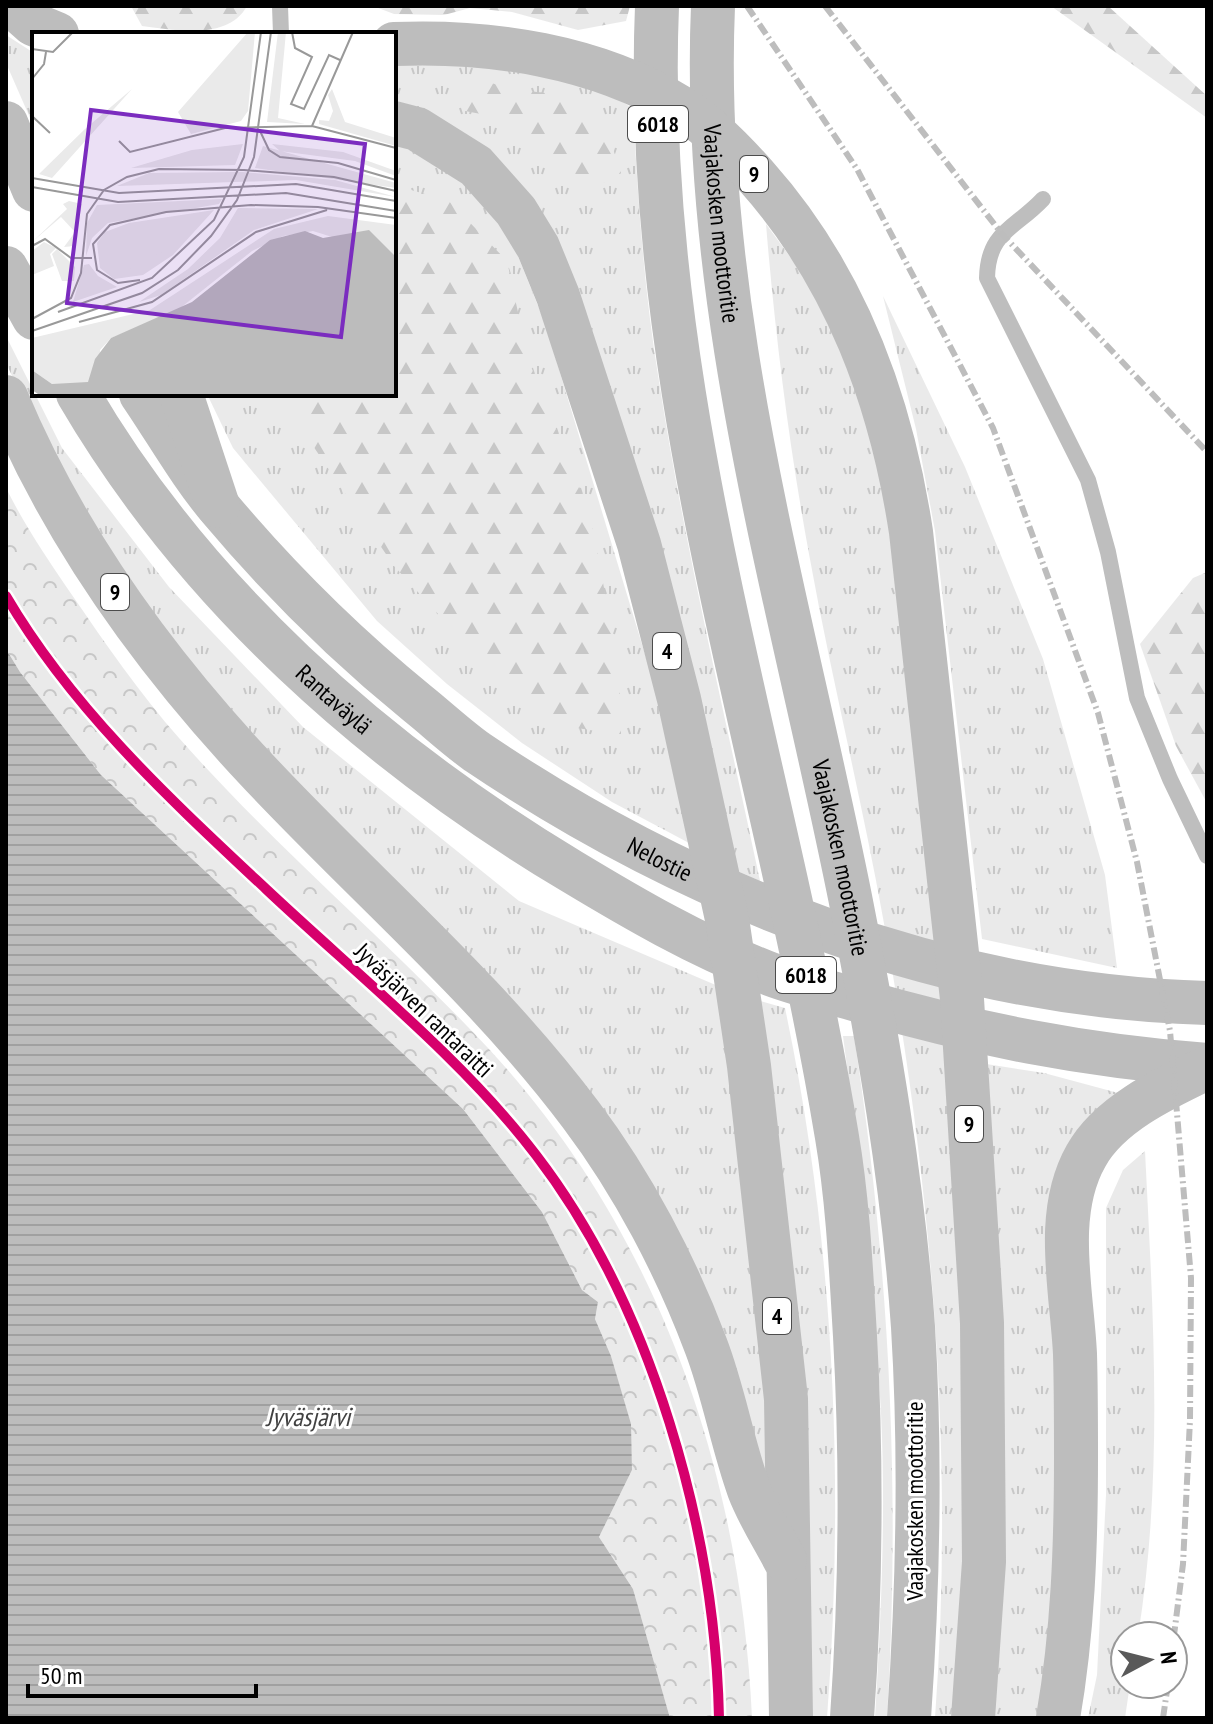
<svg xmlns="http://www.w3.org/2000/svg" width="1213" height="1724" viewBox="0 0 1213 1724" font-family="'PT Sans Narrow',sans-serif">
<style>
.grass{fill:url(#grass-tufts)}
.forest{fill:url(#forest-firs)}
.park{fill:url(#park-crowns)}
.water{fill:url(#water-rules)}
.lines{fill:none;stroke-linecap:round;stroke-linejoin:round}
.service{stroke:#bebebe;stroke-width:16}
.trunk{stroke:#bdbdbd;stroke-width:44}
.motorway{stroke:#bdbdbd;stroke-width:44}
.rail{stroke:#bdbdbd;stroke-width:6;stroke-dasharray:12 4 2 4;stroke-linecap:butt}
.cycleway-casing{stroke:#fff;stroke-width:15}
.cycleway{stroke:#d6006c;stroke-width:10}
.labels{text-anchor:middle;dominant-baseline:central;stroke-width:6;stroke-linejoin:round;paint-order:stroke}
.shield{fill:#fff;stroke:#4c4c4c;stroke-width:2}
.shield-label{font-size:22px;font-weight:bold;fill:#000}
.street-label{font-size:24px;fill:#000;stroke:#fff}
.water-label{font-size:26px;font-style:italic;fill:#414141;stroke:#fff}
.inset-road{fill:none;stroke:#999;stroke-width:2}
.view{fill:#7b2cbf;fill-opacity:0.15;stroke:#7b2cbf;stroke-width:4}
.inset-edge{fill:none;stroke:#000;stroke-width:4}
</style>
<defs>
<pattern id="grass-tufts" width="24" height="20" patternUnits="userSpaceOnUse" patternTransform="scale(2)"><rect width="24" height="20" fill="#eaeaea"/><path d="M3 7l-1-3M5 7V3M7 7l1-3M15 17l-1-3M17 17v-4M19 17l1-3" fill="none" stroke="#c7c7c7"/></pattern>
<pattern id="forest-firs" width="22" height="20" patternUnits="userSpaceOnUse" patternTransform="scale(2)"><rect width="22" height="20" fill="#eaeaea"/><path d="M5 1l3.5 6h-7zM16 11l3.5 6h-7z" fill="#c7c7c7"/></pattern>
<pattern id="park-crowns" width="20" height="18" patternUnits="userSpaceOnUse" patternTransform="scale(2)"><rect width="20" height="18" fill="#eaeaea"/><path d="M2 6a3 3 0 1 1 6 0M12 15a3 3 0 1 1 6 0" fill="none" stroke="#c7c7c7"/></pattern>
<pattern id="water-rules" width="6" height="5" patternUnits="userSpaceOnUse" patternTransform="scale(2)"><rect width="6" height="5" fill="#bcbcbc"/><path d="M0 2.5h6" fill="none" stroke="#a0a0a0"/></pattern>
</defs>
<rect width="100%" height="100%" fill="#fff"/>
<g class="grass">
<polygon points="6,35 34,53 34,127 6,63"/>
<path d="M 394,60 C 466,61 574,63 633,109 C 638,200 644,291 659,381 C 685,549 725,715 760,881 L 728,867 L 572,290 L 394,103 Z"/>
<polygon points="394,142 471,183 509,234 545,323 660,704 689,843 612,802 522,743 447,684 377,621 233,448 207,394 394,394"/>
<path d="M 766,224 L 824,303 L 868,412 L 899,527 L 945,986 L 969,1433 L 959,1718 L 935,1718 C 955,1450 931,1182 883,918 C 861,796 831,676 809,554 C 789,445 775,334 766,224 Z"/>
<polygon points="883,296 965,467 1043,659 1105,875 1117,968 982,939 935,531 916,429"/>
<polygon points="6,336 62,448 169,587 303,727 519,901 718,986 764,1368 767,1490 693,1276 204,686 61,480 6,363"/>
<path d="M 753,999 L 785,1008 C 834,1240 845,1482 827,1718 L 805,1718 Z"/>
<path d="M 843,1036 L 854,1036 C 889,1263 901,1489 887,1718 L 875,1718 C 881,1617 886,1514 881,1413 C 874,1287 860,1162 843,1036 Z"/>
<polygon points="980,1063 1044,1073 1122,1094 1093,1120 1041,1718 992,1718"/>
<path d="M 1145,1151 C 1153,1312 1164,1475 1138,1636 L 1125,1636 L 1125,1684 L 1130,1684 L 1125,1718 L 1088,1718 L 1097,1675 L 1106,1495 L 1106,1208 L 1123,1170 Z"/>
</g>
<g class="forest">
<path d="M 131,6 L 247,6 C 228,41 174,30 142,26 Z"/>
<polygon points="373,6 630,6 626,21 578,30 512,12 470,8 444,15 394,14"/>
<polygon points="1051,6 1108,6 1207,96 1207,118"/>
<polygon points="477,79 516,90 569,95 607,131 621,173 612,183 584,180 497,117 465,111 459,85"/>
<polygon points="394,185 449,201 507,261 528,359 590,514 619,667 621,735 571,727 496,677 394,566 278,394 394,394"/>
<polygon points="1207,572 1207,803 1176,746 1140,644 1193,578"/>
</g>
<path class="park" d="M 6,488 C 25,526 48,560 72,595 C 105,643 140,694 179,738 C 275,847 389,942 488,1048 C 658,1231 741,1472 752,1718 L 670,1718 L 633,1589 L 599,1537 L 632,1470 L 630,1424 L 611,1356 L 595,1319 L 598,1302 L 582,1290 L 542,1212 L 463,1109 L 101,775 L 20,672 L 6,649 Z"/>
<polygon class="water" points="6,649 20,672 101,775 463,1109 542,1212 582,1290 598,1302 595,1319 611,1356 631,1424 632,1470 599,1537 633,1589 670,1718 6,1718"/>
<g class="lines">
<g class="service">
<polyline points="280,6 281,34"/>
<path d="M 1043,199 C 1015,229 988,231 987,278 L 1088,480 L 1108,552 L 1137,698 L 1170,779 L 1207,856"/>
</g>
<g class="trunk">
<polyline points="6,123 34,190"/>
<polyline points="6,268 34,318"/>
<path id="s1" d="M 78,394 C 195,594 373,752 571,871 C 634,909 696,945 765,972 C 795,984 827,991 857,1000 C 975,1034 1085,1056 1207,1065"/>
<path id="s2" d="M 141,394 C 167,432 191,475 221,510 C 280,580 346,645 417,703 C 437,719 456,737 477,752 C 692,897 945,996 1207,1003"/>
</g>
<g class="motorway">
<polyline points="13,6 33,24 57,34"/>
<path d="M 657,6 C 641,390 775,762 837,1137 C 848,1202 851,1270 855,1336 C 862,1463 861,1590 852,1718"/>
<path id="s3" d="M 713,6 C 700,309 791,603 850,897 C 878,1039 903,1182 913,1327 C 921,1457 918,1589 909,1718"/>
<path d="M 394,44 C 491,40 596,56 680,107 C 709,125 734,151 756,176 C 846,277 891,400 911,532 L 962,999 L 982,1323 L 984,1562 L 973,1718"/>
<polyline points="394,123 417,129 476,166 516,211 538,247 558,296 639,544 679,699 727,919 749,1066 786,1399 791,1718"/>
<polyline points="181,394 218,506"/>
<path d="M 6,397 C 63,534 154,660 255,768 C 364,885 485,987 581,1115 C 633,1184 676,1266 706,1346 C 724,1393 732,1443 749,1490 C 758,1514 773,1537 785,1560"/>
<path d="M 1058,1718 C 1073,1632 1076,1545 1076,1457 C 1076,1423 1076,1388 1075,1354 C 1072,1291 1053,1214 1086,1156 C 1109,1114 1165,1088 1207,1068"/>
</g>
<g class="rail">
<polyline points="747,6 857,169 993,428 1098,713 1137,862 1170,1031 1191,1278 1190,1420 1183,1564 1173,1643"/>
<polyline points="825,6 1002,234 1207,452"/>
<polyline points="1163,1718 1168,1684"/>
</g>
<g class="cycleway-casing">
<path id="cycleway" d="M 6,596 C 73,710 170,799 266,889 C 354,972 464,1060 536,1155 C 652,1306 715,1530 719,1718"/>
</g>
<use href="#cycleway" class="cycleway"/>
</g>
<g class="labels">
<g class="shield">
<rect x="628" y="106" width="60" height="36" rx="6"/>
<rect x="740" y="156" width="28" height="36" rx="6"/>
<rect x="101" y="574" width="28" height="36" rx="6"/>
<rect x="653" y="633" width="28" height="36" rx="6"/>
<rect x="776" y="957" width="60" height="36" rx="6"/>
<rect x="955" y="1106" width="28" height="36" rx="6"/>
<rect x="763" y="1298" width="28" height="36" rx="6"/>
</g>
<g class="shield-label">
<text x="658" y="124">6018</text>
<text x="754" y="174">9</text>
<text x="115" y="592">9</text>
<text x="667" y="651">4</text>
<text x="806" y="975">6018</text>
<text x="969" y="1124">9</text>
<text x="777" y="1316">4</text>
</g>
<g class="street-label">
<text stroke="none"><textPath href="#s3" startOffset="218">Vaajakosken moottoritie</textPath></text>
<text stroke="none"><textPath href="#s1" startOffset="400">Rantaväylä</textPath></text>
<text stroke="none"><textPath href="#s2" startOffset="706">Nelostie</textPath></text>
<text stroke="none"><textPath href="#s3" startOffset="864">Vaajakosken moottoritie</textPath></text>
<text transform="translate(424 1010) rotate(44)">Jyväsjärven rantaraitti</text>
<text transform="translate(914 1501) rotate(-90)">Vaajakosken moottoritie</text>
</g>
<g class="water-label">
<text x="308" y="1416">Jyväsjärvi</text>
</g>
</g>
<g transform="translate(32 32)">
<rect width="364" height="364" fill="#fff"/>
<path d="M 246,0 L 254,0 L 246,86 L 273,92 L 235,90 ZM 211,112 L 203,133 L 99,136 L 160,118 ZM 240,112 L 311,120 L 364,139 L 364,144 L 323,129 L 248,119 ZM 231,114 L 364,151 L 364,156 L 223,136 ZM 210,140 L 303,148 L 364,165 L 264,148 L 85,154 L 117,141 ZM 190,167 L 187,172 L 76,191 L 60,206 L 54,224 L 55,191 L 65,173 ZM 206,176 L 286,177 L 222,198 L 129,263 L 107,270 L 156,237 L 188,206 ZM 182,178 L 141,223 L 111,243 L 82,247 L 68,236 L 65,211 L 73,200 L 97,191 ZM 12,210 L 24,216 L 18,222 L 22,234 L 0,243 L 0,219 ZM 57,232 L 66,244 L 85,255 L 41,270 L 52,233 Z" fill="#eaeaea"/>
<path d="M 216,0 L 223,0 L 216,79 L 209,89 L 159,102 L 146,80 ZM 100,57 L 20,146 L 7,142 L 53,97 ZM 300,57 L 313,90 L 364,106 L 364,114 L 287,92 L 287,88 L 297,89 L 301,79 L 296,63 ZM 37,169 L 50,172 L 42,214 L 32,215 L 43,200 L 29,185 L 0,210 L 35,177 L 31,172 ZM 128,187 L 164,187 L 152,205 L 132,219 L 96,238 L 77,234 L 69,218 L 76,204 L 86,196 ZM 25,217 L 43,235 L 42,249 L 30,249 L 20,222 Z" fill="#eaeaea"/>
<path d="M 296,184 L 364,193 L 364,225 L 281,199 L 251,204 L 220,219 L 142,281 L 79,306 L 68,318 L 68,354 L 20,352 L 0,338 L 0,306 L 118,278 L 242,197 Z" fill="#eaeaea"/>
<path d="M 337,198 L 364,225 L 364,364 L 9,364 L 0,358 L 0,338 L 20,352 L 56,350 L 63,327 L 79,306 L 160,270 L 238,208 L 273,199 L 291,206 Z" fill="#bcbcbc"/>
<path class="inset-road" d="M 260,0 L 263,16 L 280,25 L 259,72 L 272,77 L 297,23 L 308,28M 0,17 L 21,20 L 41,0M 0,47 L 12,32 L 14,20M 0,84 L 18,101M 280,94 L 321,0M 228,99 L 237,118 L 248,125 L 306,131 L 364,148M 87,109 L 98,120 L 193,96 L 280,94 L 364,116M 0,146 L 87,161 L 264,152 L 364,169M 0,155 L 86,170 L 254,161 L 364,179M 0,214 L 13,207 L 39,226 L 60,226M 108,248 L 86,251 L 65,238 L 61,212 L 78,193 L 134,180 L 219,173 L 286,175 L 364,186M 26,280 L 120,246 L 182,188 L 212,125 L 229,0M 0,287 L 39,266 L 49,241 L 55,182 L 72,158 L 95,145 L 127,137 L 212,138 L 302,145 L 364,159M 47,290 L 120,270 L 224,200 L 295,178M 0,299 L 110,261 L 146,238 L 179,204 L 205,168 L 222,125 L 239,0"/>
<path class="view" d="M 59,78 L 333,112 L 309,305 L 35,271 Z"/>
<rect width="364" height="364" class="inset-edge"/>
</g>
<rect width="1213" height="1724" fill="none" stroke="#000000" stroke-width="16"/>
<g transform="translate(1149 1660) rotate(83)"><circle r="38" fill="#ffffff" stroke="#999999" stroke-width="2"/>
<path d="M0-6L14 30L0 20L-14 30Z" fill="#595959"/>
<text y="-12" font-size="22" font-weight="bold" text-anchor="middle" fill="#000000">N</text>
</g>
<path d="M28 1684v12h228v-12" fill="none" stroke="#000000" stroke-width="4"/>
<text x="40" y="1684" font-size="24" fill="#000000" stroke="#ffffff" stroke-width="6" paint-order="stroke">50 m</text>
</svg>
